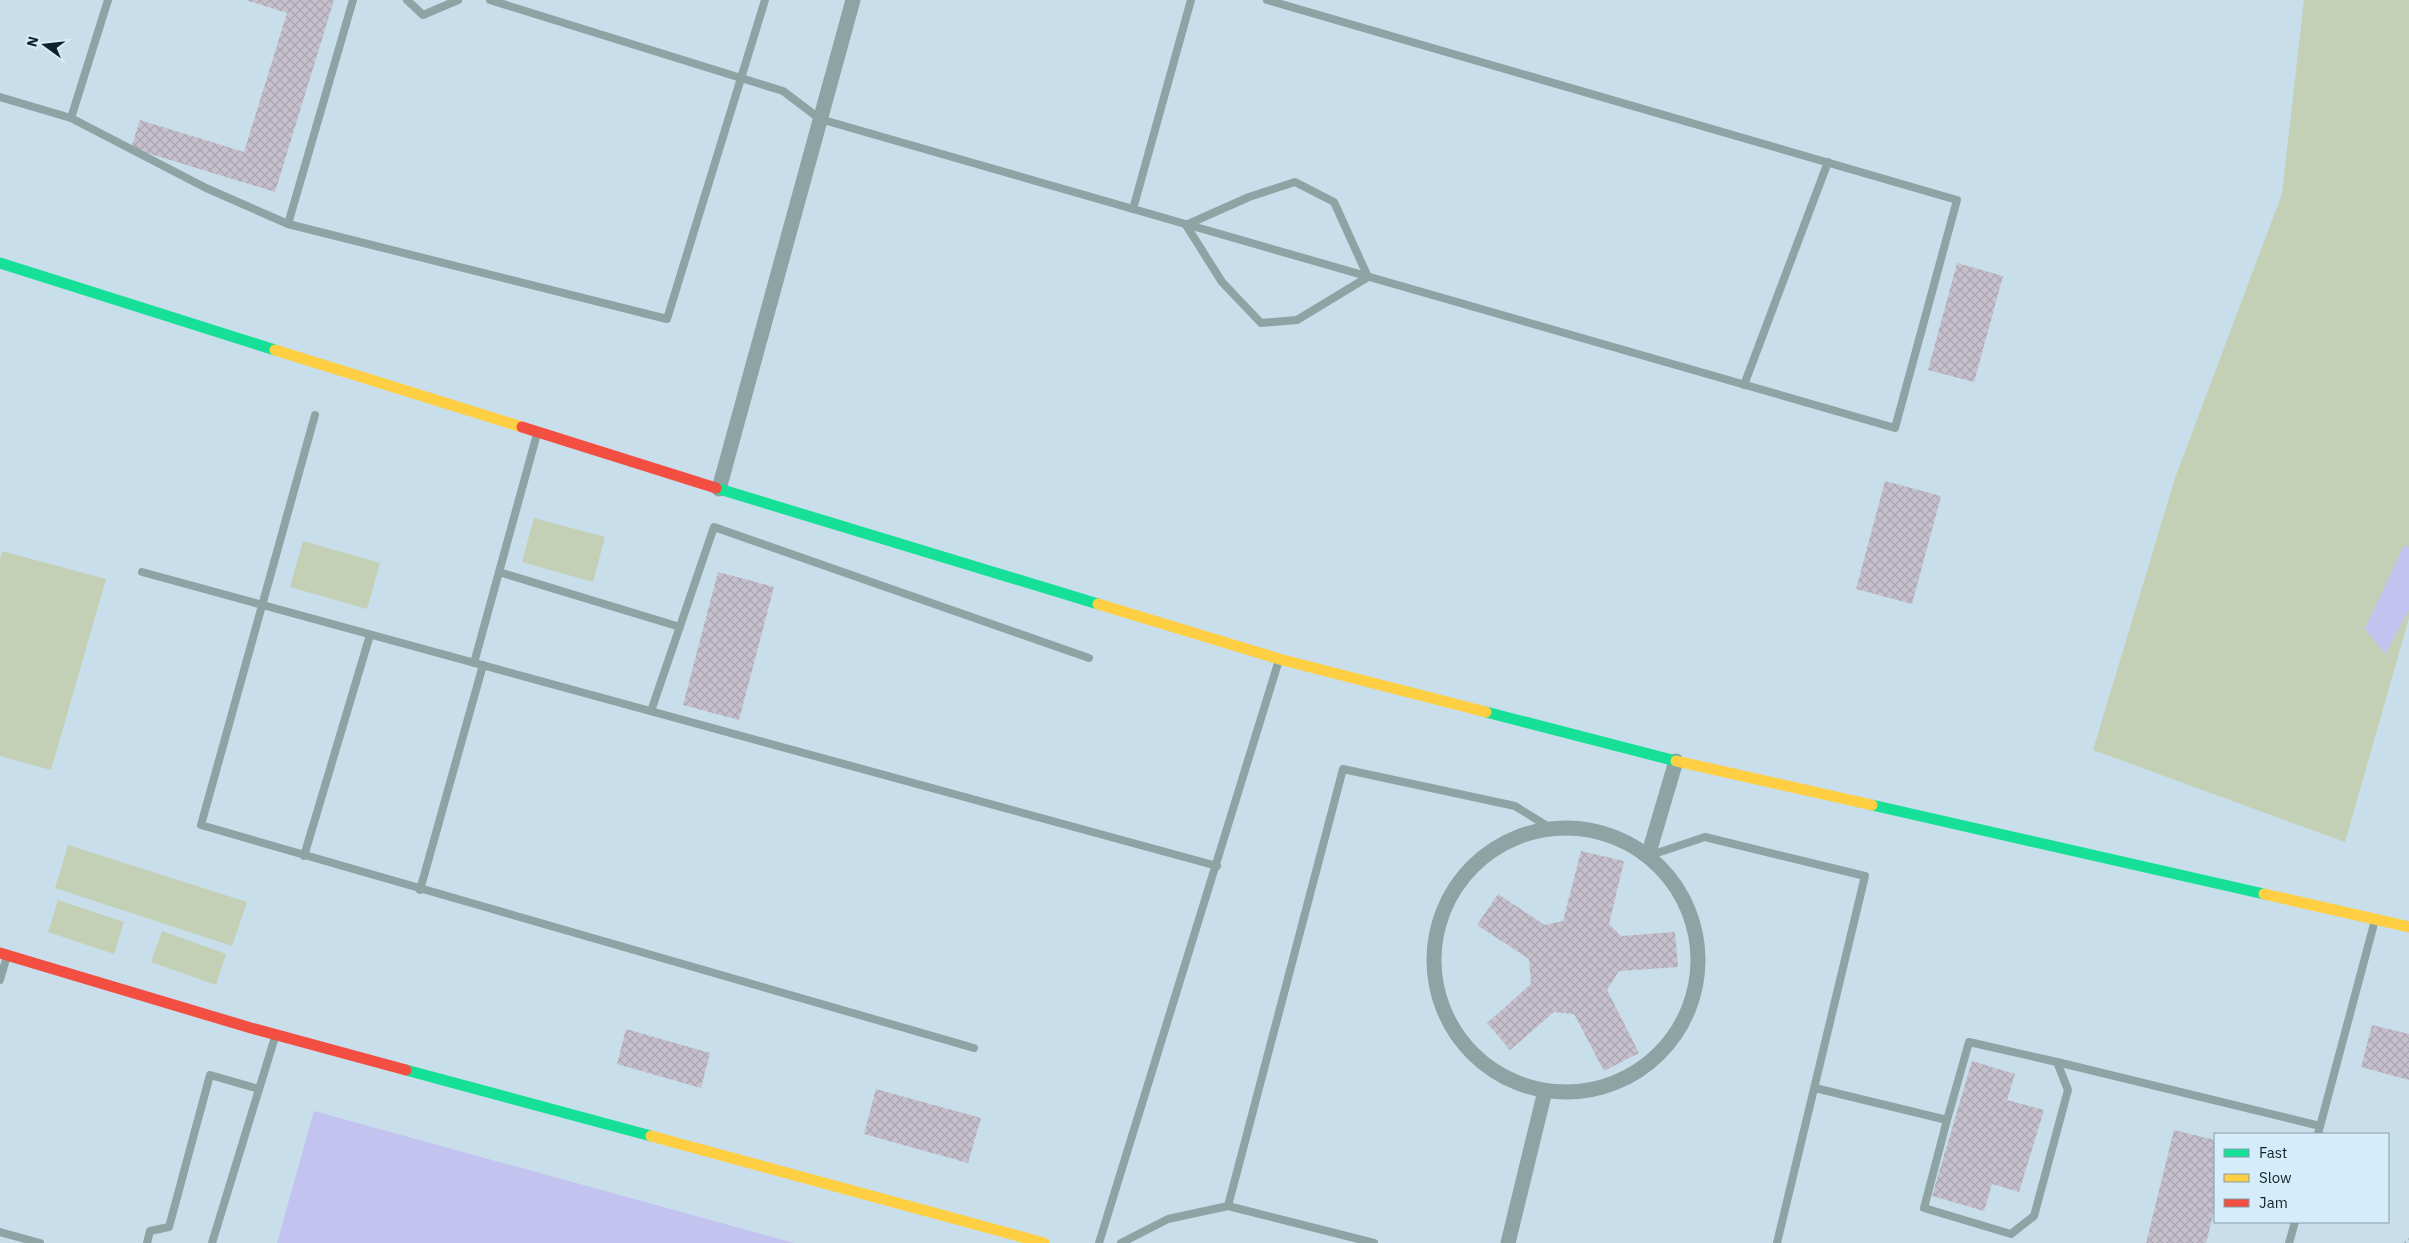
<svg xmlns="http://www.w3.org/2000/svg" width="2409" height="1243" viewBox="0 0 2409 1243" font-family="'IBM Plex Sans',sans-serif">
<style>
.green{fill:#c4d0b5}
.water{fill:#c3c3f0}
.building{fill:url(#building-cross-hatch)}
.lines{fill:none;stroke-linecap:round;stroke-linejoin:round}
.path{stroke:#8ea1a3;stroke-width:3;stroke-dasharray:1 4;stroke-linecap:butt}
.lane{stroke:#8da3a4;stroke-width:8}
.street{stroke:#8da3a4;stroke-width:15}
.fast{stroke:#16e098;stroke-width:11}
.slow{stroke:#ffcf43;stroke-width:11}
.jam{stroke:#f24e42;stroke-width:11}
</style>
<defs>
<pattern id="building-cross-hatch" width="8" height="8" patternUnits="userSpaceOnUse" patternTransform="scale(1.25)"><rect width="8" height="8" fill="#c6c0cd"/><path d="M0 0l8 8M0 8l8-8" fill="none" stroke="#a9a5b0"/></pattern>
</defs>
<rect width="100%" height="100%" fill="#c8deea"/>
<g class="green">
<polygon points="2304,0 2409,0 2409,618 2345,842 2093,750 2175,478 2282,194"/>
<polygon points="534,518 605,537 593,582 522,562"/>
<polygon points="303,541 380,563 367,609 290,587"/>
<polygon points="2,551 106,579 51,770 0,756 0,560"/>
<polygon points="68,845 247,902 232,946 55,888"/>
<polygon points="58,900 124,922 114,954 48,932"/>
<polygon points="162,931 226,954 216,985 151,962"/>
</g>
<g class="water">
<polygon points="2404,545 2409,548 2409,610 2385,654 2365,629"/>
<polygon points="314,1111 794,1243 277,1243"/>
</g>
<g class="building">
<polygon points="246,0 334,0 275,192 131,148 140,120 244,152 287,13"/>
<polygon points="1957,263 2003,276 1974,382 1928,370"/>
<polygon points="1885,481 1941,496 1912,604 1856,589"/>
<polygon points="718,572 774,587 739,720 683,705"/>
<polygon points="1581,851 1624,861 1609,924 1621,936 1675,932 1678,967 1619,971 1607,990 1639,1053 1604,1071 1574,1014 1554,1012 1510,1050 1487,1023 1531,984 1529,959 1477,925 1498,894 1545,925 1563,921"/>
<polygon points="2372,1025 2409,1034 2409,1080 2361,1067"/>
<polygon points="626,1029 710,1053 701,1088 617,1064"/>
<polygon points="1972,1061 2015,1074 2007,1100 2044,1110 2019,1192 1992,1184 1984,1211 1932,1196"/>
<polygon points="876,1089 981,1118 968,1163 864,1134"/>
<polygon points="2174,1130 2215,1140 2215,1207 2206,1243 2146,1243"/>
</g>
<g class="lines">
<polyline class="path" points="2405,1243 2409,1239"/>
<g class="lane">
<polyline points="407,0 423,15 458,0"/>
<polyline points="490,0 783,91 820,119 1895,428 1957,200 1267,0"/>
<polyline points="0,97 71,118 206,188 288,224 667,319 765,0"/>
<polyline points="71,118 108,0"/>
<polygon points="1295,182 1334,202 1368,277 1297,320 1261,323 1222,282 1186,225 1249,197"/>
<polyline points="1133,209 1191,0"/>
<polyline points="288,224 353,0"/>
<polyline points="1744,385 1828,162"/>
<polyline points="315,415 201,825 974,1048"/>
<polyline points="142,572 1217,866"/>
<polyline points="499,572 680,627"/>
<polyline points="474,663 537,434"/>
<polyline points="651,711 714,527 1089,658"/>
<polyline points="304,856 370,635"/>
<polyline points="1648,856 1705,837 1865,876 1777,1243"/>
<polyline points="420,890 483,665"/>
<polyline points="0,980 7,956"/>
<polyline points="2057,1062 2320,1126"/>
<polyline points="1815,1088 1947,1120 1924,1208 2011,1234 2034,1216 2068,1090 2057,1062 1969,1042 1947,1120"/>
<polyline points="2318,1134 2375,920"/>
<polyline points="1228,1206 1343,769 1515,806 1552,829"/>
<polyline points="0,1232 40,1243"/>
<polyline points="147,1243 150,1231 169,1227 210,1075 259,1089"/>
<polyline points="212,1243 275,1037"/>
<polyline points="1099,1243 1279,660"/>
<polyline points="1121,1243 1168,1219 1228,1206 1374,1243"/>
<polyline points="2289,1243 2295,1222"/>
</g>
<g class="street">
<polyline points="719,489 853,0"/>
<circle cx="1566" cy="960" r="132"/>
<polyline points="1648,856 1676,761"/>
<polyline points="1508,1243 1545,1091"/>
</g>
<g class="fast">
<polyline points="0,263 275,350"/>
<polyline points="716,488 1098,604"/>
<polyline points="1486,712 1676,761"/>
<polyline points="1872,805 2264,894"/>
<polyline points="406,1070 651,1136"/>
</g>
<g class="slow">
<polyline points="275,350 522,427"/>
<polyline points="1098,604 1279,659 1486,712"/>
<polyline points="1676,761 1872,805"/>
<polyline points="2264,894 2409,927"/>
<polyline points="651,1136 1044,1243"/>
</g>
<g class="jam">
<polyline points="522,427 716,488"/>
<polyline points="0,953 251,1028 406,1070"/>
</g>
</g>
<rect x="2214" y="1133" width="175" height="90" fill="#d5edfa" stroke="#879ba6"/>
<rect x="2224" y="1149" width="25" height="8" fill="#16e098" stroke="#879ba6"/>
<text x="2259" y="1158" font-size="15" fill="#112129">Fast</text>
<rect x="2224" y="1174" width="25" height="8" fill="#ffcf43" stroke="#879ba6"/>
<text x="2259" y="1183" font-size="15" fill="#112129">Slow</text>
<rect x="2224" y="1199" width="25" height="8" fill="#f24e42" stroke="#879ba6"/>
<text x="2259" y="1208" font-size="15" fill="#112129">Jam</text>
<g transform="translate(45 45) rotate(285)" stroke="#d5edfa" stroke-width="4" paint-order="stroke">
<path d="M0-4L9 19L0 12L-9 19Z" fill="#112129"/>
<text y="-8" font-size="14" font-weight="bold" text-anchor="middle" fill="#112129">N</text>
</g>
</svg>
